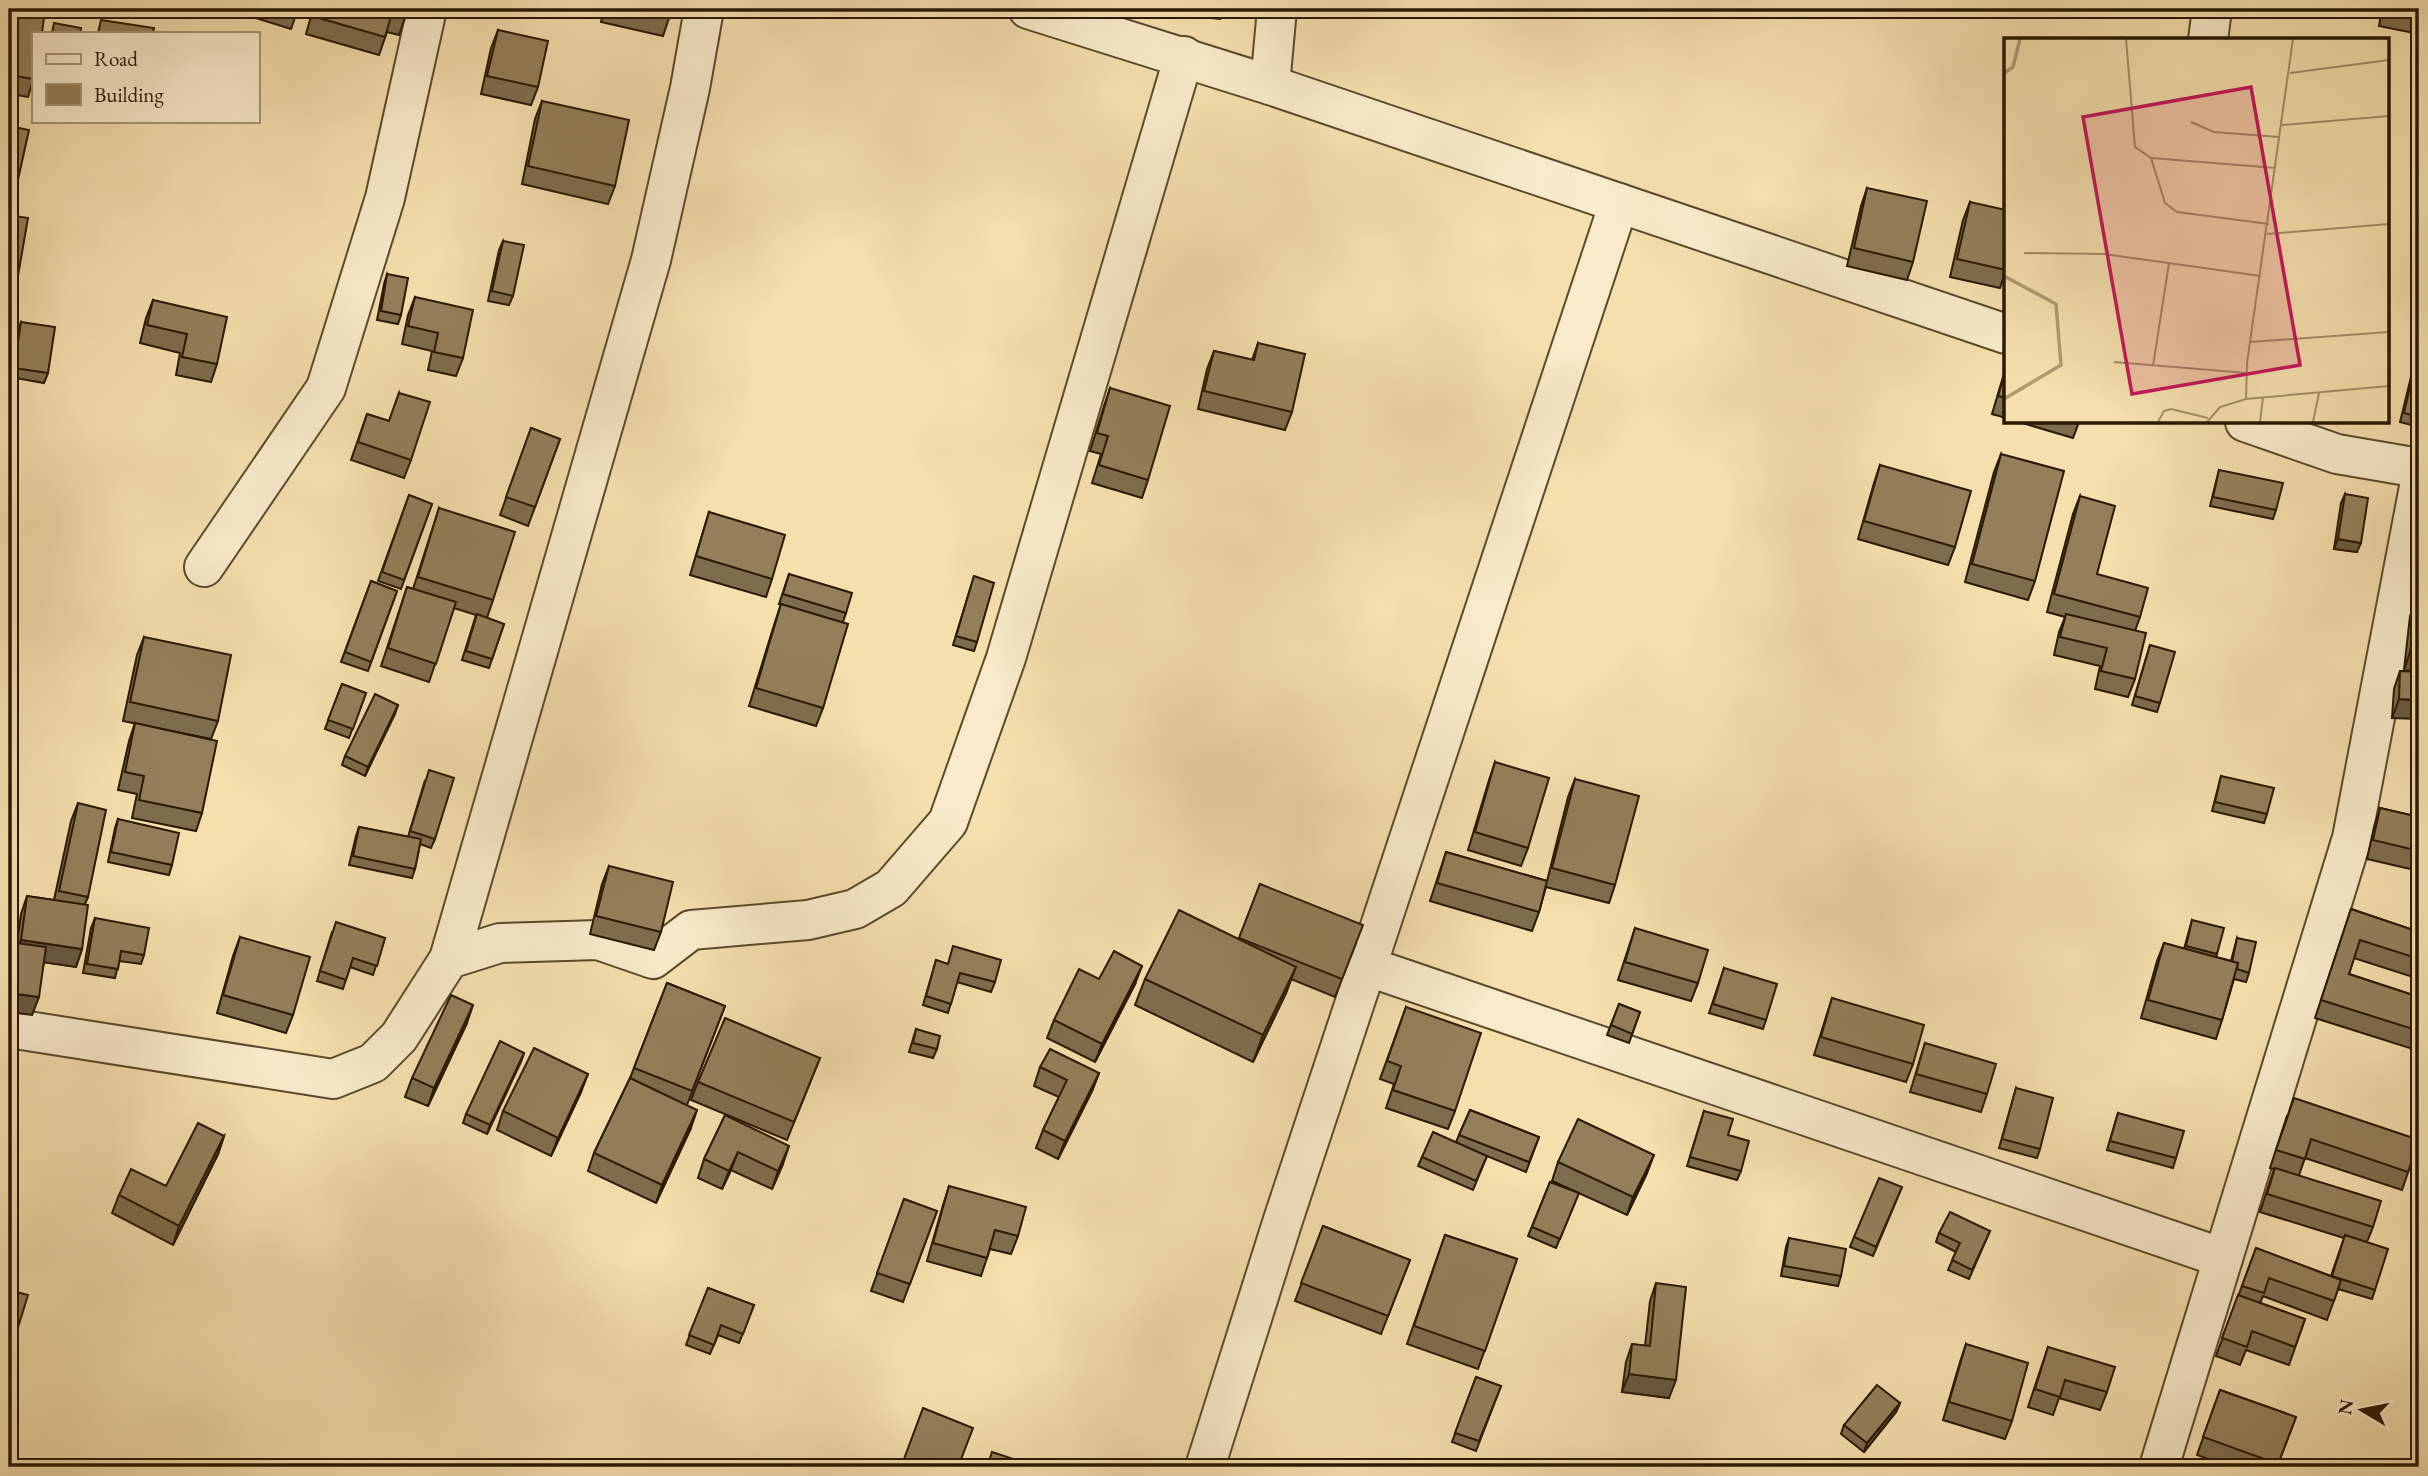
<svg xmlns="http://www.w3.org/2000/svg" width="2428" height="1476" viewBox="0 0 2428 1476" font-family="'EB Garamond',serif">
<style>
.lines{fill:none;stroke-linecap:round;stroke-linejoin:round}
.minor-casing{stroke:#5c4a2b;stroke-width:42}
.minor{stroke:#f8eaca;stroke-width:38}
.wall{fill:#7e6d4d;stroke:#2a1800;stroke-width:2}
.shaded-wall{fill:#67593f;stroke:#2a1800;stroke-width:2}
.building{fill:#937f5a;stroke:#2a1800;stroke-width:2}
.inset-river{fill:none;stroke:#af9b72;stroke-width:3.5}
.inset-road{fill:none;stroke:#a38f68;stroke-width:2}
.view{fill:#c2185b;fill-opacity:0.15;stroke:#c2185b;stroke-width:3.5}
.inset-edge{fill:none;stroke:#2a1800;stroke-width:3.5}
</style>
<rect width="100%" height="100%" fill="#f4dfad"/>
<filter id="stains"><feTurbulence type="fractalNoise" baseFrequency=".00286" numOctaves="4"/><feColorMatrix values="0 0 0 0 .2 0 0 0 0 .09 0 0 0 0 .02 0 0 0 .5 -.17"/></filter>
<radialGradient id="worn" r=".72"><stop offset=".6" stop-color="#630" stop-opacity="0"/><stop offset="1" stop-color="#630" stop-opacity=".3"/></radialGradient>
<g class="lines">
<g class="minor-casing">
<g id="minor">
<polyline points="1028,9 1270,85 2006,334"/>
<polyline points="2208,40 2212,9"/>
<polyline points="1270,85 1277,9"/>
<polyline points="2245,422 2337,454 2419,468"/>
<polyline points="204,567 326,388 385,198 427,9"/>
<polyline points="449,959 651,260 690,88 704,9"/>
<polyline points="1366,966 2223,1258"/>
<polyline points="9,1028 333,1079 373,1063 399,1037 449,959 500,943 598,940 653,959 691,930 808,920 855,909 891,888 948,822 1006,658 1184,56"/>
<polyline points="1205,1467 1283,1220 1619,203"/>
<polyline points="2159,1467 2352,838 2419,487"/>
</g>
</g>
<use href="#minor" class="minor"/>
</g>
<g class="wall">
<polygon points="213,9 225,9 224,12"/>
<polygon points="234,9 298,9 291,29 233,11"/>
<polygon points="313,9 408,9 399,35 387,32 379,55 306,34"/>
<polygon points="604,9 672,9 663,36 601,22"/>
<polygon points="2382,9 2419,9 2419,34 2379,26"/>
<polygon points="9,11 33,33 33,81 28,97 9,94"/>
<polygon points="498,30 538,87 531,105 481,94 491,48"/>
<polygon points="542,101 615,186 608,204 522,184 535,119"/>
<polygon points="9,126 17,184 14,193 9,192"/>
<polygon points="1867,188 1913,262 1907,280 1847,266 1861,206"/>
<polygon points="1970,202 2006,270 2000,288 1950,277 1963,220"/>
<polygon points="9,215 16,287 10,305 9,305"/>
<polygon points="503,241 513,296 509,305 488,301 499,250"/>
<polygon points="387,274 401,315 398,324 377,320 384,284"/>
<polygon points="415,297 463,358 456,376 428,370 432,351 402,344 408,315"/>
<polygon points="153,300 217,364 211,382 176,375 180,353 140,343 146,318"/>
<polygon points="21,322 48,373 44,383 10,377 18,331"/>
<polygon points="1258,343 1292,412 1285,430 1198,409 1207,369 1214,351 1252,360"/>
<polygon points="2419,344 2419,427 2400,422"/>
<polygon points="2006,367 2006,418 1992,414"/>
<polygon points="1110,388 1148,480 1142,498 1092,483 1101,454 1090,451 1104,406"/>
<polygon points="399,393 411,460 404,478 351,460 367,414 389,421"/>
<polygon points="2019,422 2079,422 2073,438"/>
<polygon points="531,428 560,439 528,526 500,515"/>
<polygon points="2001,454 2035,581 2028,600 1965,582 1994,472"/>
<polygon points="1880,465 1955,547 1948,565 1858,539 1874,483"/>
<polygon points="2219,470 2276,510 2273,519 2210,506"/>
<polygon points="2345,494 2357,552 2334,549 2341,503"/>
<polygon points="409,495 432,504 401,589 378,581"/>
<polygon points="2080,496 2097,574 2140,617 2135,631 2135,679 2128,697 2095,689 2100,666 2054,655 2059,632 2065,617 2047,612 2073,514"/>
<polygon points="439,508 493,600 487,618 504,624 489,668 462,660 476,615 454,608 429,682 381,666 407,587 413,589"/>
<polygon points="709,512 772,579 766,597 690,575"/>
<polygon points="2419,519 2419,536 2416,536"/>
<polygon points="789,574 846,613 843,622 823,708 816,726 749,706 775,622 781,604 779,604"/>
<polygon points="974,576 977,642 974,651 953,645"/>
<polygon points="371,581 397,591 368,671 341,662"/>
<polygon points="2417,598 2419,672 2404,670 2410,616"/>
<polygon points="144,637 218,721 211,739 123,721 137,655"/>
<polygon points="2150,645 2160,703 2157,712 2132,705"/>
<polygon points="2400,671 2419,672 2392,718 2394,689"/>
<polygon points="342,684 366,693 349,738 325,729"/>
<polygon points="398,705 365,776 342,765 345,756"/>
<polygon points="135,723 202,813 196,831 132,818 137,794 118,790 129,741"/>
<polygon points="1495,762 1528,848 1521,866 1468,850 1489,780"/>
<polygon points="2221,776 2267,814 2264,823 2212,811"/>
<polygon points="1575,779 1615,885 1609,903 1546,887 1539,912 1532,931 1430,901 1446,852 1547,881 1568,797"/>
<polygon points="425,780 435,839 431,848 420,844 415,869 412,878 349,865 356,836 359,827 408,837"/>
<polygon points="78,803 88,897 85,904 82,949 76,967 44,962 32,1015 17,943 21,914 27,896 54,900 71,821"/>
<polygon points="2380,808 2419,817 2419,871 2367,859 2374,827"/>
<polygon points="118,819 172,865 169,875 108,862 115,828"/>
<polygon points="609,866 661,932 654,950 590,934 602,884"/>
<polygon points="1260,884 1356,943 1335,997 1291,979 1286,993 1253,1062 1135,1005 1145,979 1239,939"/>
<polygon points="2351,909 2419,932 2419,979 2354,958 2349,974 2419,997 2419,1051 2315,1018"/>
<polygon points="95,918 144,955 141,964 119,961 115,978 83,973 91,928"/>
<polygon points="2192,920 2217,954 2216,957 2231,961 2237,938 2249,973 2246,982 2234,979 2222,1020 2216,1039 2141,1018 2157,961 2164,943 2184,949"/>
<polygon points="1635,928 1698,983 1691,1001 1618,980"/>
<polygon points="332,932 385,938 373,975 350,967 343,989 317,981"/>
<polygon points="240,937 293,1015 286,1033 217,1013 233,956"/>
<polygon points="936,960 995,982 991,992 957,982 948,1013 923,1005"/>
<polygon points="1724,968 1766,1020 1763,1029 1709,1013"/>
<polygon points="667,983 725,1006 687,1105 691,1128 656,1203 588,1171 594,1153 630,1078"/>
<polygon points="1135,984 1095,1062 1047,1038 1054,1020"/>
<polygon points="1832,998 1913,1064 1906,1082 1814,1055"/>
<polygon points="1619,1004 1640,1012 1629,1043 1607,1035"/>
<polygon points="1406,1007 1455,1111 1448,1129 1386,1108 1394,1084 1380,1079"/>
<polygon points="467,1023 428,1106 405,1097 412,1078"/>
<polygon points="916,1029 937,1049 933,1058 909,1052"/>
<polygon points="1925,1043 1987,1094 1981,1112 1910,1092"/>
<polygon points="524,1053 487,1134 463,1123 466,1114"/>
<polygon points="820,1058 787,1140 691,1100 698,1082"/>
<polygon points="1040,1067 1099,1073 1092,1091 1058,1159 1036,1148 1043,1130 1059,1097 1034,1086"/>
<polygon points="2016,1088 2040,1149 2037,1158 1999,1148"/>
<polygon points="581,1092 551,1156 497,1130 503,1111"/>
<polygon points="1470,1110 1539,1137 1526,1172 1487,1156 1473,1190 1418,1166 1422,1157 1456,1142"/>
<polygon points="1704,1111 1728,1135 1741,1171 1737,1180 1687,1166"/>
<polygon points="2118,1113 2176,1158 2173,1168 2107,1150"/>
<polygon points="725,1115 783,1164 772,1189 731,1170 722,1189 698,1178 704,1159"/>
<polygon points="2287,1116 2419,1140 2402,1190 2305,1158 2299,1175 2373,1227 2367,1242 2375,1290 2372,1299 2338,1289 2327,1320 2263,1296 2260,1303 2305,1319 2289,1365 2246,1350 2240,1365 2216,1356 2256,1248 2331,1276 2344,1238 2260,1212 2274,1169 2270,1168"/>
<polygon points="224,1136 218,1154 173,1245 112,1213 119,1195 166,1186"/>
<polygon points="1558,1162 1647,1173 1627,1215 1552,1181"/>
<polygon points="1550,1182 1575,1202 1556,1248 1528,1236"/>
<polygon points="949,1186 1018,1236 1011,1254 990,1249 981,1276 927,1261 943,1205"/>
<polygon points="1902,1187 1873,1256 1850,1247 1854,1237"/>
<polygon points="904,1199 937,1211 903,1302 871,1291"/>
<polygon points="1323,1226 1410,1260 1381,1334 1295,1301"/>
<polygon points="1990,1231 1969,1279 1948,1270 1956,1252 1936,1242 1939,1233"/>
<polygon points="1445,1235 1517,1259 1478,1369 1407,1344"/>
<polygon points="1789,1238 1841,1276 1838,1286 1781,1276 1786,1247"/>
<polygon points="1656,1283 1669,1398 1622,1392 1626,1362 1632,1344 1645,1346 1650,1301"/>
<polygon points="708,1288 754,1305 739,1343 718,1335 710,1354 686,1345"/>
<polygon points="1966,1344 2012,1421 2005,1439 1943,1420 1960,1362"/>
<polygon points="2048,1347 2107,1392 2100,1410 2059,1398 2053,1415 2028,1407"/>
<polygon points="1476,1377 1501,1386 1476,1451 1452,1442"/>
<polygon points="2220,1390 2296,1417 2277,1467 2230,1467 2197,1455"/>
<polygon points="1900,1403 1896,1412 1864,1452 1841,1434 1844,1425"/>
</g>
<g class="shaded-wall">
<polygon points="1143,9 1224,9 1220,19 1142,10"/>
<polygon points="2338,539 2361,543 2357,552 2334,549"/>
<polygon points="2410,652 2419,653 2419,672 2404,670"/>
<polygon points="2399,699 2419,700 2419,719 2392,718"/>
<polygon points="398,705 395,714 365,776 368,767"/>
<polygon points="21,940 82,949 76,967 14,958"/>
<polygon points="1142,966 1135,984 1095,1062 1102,1044"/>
<polygon points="1296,967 1286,993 1253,1062 1263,1035"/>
<polygon points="9,993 39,997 32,1015 9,1012"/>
<polygon points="473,1005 467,1023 428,1106 434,1088"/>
<polygon points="524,1053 521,1062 487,1134 490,1125"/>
<polygon points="1099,1073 1092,1091 1058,1159 1065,1141"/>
<polygon points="588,1074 581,1092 551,1156 558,1138"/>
<polygon points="697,1110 691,1128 656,1203 662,1185"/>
<polygon points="224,1136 218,1154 173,1245 179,1226"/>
<polygon points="789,1146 783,1164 772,1189 778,1171"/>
<polygon points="738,1152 731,1170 722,1189 729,1171"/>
<polygon points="1654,1155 1647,1173 1627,1215 1633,1197"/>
<polygon points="1629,1374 1676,1380 1669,1398 1622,1392"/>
<polygon points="1900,1403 1896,1412 1864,1452 1867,1443"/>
</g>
<g class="building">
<polygon points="314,9 408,9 406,17 392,13 385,37 312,16"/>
<polygon points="628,9 672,9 670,18"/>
<polygon points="2388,9 2419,9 2419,14"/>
<polygon points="9,11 44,17 42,33 33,33 33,79 9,75"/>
<polygon points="101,20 154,28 153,33 98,33"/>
<polygon points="54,23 81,28 80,33 52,33"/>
<polygon points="498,30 548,41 538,87 487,76"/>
<polygon points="542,101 629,120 615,186 528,166"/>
<polygon points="9,126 29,130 17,184 9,182"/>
<polygon points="1867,188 1927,201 1913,262 1854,248"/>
<polygon points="1970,202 2006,210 2006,270 1957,259"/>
<polygon points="9,215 28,218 16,287 9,286"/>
<polygon points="503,241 524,245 513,296 492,291"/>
<polygon points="387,274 408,278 401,315 381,311"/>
<polygon points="415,297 473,310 463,358 434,352 438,333 408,326"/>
<polygon points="153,300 227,317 217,364 182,357 187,334 147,325"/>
<polygon points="21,322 55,327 48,373 14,368"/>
<polygon points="1258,343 1305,354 1292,412 1204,391 1214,351 1254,360"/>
<polygon points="2419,347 2419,417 2404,413"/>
<polygon points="2006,368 2006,398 1998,396"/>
<polygon points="1110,388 1170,406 1148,480 1099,465 1108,436 1097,433"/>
<polygon points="399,393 430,402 411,460 358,442 367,414 389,421"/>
<polygon points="531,428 560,439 535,507 506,497"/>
<polygon points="2001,454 2064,471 2035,581 1972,564"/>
<polygon points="1880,465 1971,491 1955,547 1864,521"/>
<polygon points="2219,470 2283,483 2276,510 2213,497"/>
<polygon points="2345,494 2368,498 2361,543 2338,539"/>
<polygon points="409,495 432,504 404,580 382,572"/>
<polygon points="2080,496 2115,506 2097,574 2148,588 2140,617 2054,594"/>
<polygon points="439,508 515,532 493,600 418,577"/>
<polygon points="709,512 785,535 772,579 696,556"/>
<polygon points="789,574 852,593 846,613 783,594"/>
<polygon points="974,576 994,583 977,642 956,636"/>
<polygon points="371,581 397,591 371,662 345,652"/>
<polygon points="407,587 456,602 436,664 388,648"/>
<polygon points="2417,598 2419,598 2419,653 2410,652"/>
<polygon points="781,604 848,624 823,708 756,688"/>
<polygon points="477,614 504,624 492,659 466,651"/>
<polygon points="2066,614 2146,633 2135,679 2101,671 2107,648 2060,637"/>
<polygon points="144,637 231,655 218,721 130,702"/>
<polygon points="2150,645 2175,652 2160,703 2135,696"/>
<polygon points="2400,671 2419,672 2419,700 2399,699"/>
<polygon points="342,684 366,693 353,729 328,720"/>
<polygon points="375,694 398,705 368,767 345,756"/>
<polygon points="135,723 217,741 202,813 139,800 144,776 125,772"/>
<polygon points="1495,762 1549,778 1528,848 1475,832"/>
<polygon points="429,770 454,778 435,839 410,831"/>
<polygon points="2221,776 2274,788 2267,814 2215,802"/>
<polygon points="1575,779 1639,796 1615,885 1552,868"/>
<polygon points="78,803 106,810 88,897 59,891"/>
<polygon points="2380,808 2419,817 2419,851 2373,840"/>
<polygon points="118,819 179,833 172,865 111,852"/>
<polygon points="359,827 421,839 415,869 353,856"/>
<polygon points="1446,852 1547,881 1539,912 1437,883"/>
<polygon points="609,866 673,882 661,932 596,916"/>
<polygon points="1260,884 1363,925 1342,979 1239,938"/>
<polygon points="27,896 88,905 82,949 21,940"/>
<polygon points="2351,909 2419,932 2419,959 2360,940 2349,974 2419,997 2419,1031 2321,1000"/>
<polygon points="1179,910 1296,967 1263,1035 1145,979"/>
<polygon points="9,917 16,918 13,943 9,942"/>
<polygon points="95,918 149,928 144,955 121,951 118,969 87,964"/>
<polygon points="2192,920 2224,928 2217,954 2186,946"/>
<polygon points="336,922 385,938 377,966 353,958 346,980 320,971"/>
<polygon points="1635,928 1708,950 1698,983 1625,962"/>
<polygon points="240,937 310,957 293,1015 223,995"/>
<polygon points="2237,938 2256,942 2249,973 2237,969 2238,963 2232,962"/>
<polygon points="9,942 46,947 39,997 9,993"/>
<polygon points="2164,943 2238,963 2222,1020 2148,1000"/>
<polygon points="953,946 1001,960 995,982 960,973 951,1004 926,996 936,960 948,964"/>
<polygon points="1114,951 1142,966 1102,1044 1054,1020 1079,969 1099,979"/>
<polygon points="1724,968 1777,984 1766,1020 1713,1004"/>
<polygon points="667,983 725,1006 692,1091 634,1068"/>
<polygon points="451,995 473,1005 434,1088 412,1078"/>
<polygon points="1832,998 1924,1025 1913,1064 1821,1037"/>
<polygon points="1619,1004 1640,1012 1632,1034 1611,1025"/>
<polygon points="1406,1007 1481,1033 1455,1111 1393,1090 1401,1066 1387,1061"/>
<polygon points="725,1018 820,1058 794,1122 698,1082"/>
<polygon points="916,1029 940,1036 937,1049 913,1043"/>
<polygon points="500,1041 524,1053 490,1125 466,1114"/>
<polygon points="1925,1043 1996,1064 1987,1094 1916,1074"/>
<polygon points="534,1048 588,1074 558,1138 503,1111"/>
<polygon points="1050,1049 1099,1073 1065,1141 1043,1130 1067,1080 1040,1067"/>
<polygon points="630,1078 697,1110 662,1185 594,1153"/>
<polygon points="2016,1088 2053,1098 2040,1149 2002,1139"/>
<polygon points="2294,1098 2419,1140 2408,1172 2311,1139 2305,1159 2276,1150"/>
<polygon points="1470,1110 1539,1137 1529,1162 1459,1135"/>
<polygon points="1704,1111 1733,1119 1728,1135 1749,1141 1741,1171 1690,1157"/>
<polygon points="2118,1113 2184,1131 2176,1158 2110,1141"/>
<polygon points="725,1115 789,1146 778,1171 738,1152 729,1171 704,1159"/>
<polygon points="1578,1119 1654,1155 1633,1197 1558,1162"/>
<polygon points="198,1123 224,1136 179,1226 119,1195 131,1169 166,1186"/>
<polygon points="1433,1132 1487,1156 1476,1181 1422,1157"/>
<polygon points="2275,1168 2381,1201 2373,1227 2267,1194"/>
<polygon points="1879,1178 1902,1187 1876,1247 1854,1237"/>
<polygon points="1550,1182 1579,1193 1560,1239 1532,1227"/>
<polygon points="949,1186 1026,1207 1018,1236 995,1230 987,1258 933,1243"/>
<polygon points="904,1199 937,1211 910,1284 877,1273"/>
<polygon points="1950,1212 1990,1231 1972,1270 1952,1260 1960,1243 1939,1233"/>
<polygon points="1323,1226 1410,1260 1388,1316 1301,1283"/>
<polygon points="1445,1235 1517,1259 1485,1351 1414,1326"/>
<polygon points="2345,1235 2388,1249 2375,1290 2332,1276"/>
<polygon points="1789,1238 1846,1249 1841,1276 1784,1266"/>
<polygon points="2256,1248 2341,1280 2334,1301 2269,1278 2264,1293 2242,1286"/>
<polygon points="1656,1283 1686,1287 1676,1380 1629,1374 1632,1344 1650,1346"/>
<polygon points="708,1288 754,1305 743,1334 721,1325 714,1345 689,1335"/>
<polygon points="9,1290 28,1295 12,1347 9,1346"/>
<polygon points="2238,1295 2305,1319 2295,1347 2252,1331 2247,1347 2222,1338"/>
<polygon points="1966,1344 2028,1363 2012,1421 1949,1402"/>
<polygon points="2048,1347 2115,1367 2107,1392 2065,1380 2060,1397 2035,1389"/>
<polygon points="1476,1377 1501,1386 1479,1441 1455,1433"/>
<polygon points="1877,1385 1900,1403 1867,1443 1844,1425"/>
<polygon points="2220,1390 2296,1417 2278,1464 2203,1437"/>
<polygon points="923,1408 973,1428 958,1467 901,1467"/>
<polygon points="992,1452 1038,1467 987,1467"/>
</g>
<g transform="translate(2004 38)">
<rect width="385" height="385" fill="#f4dfad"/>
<path class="inset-river" d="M 0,35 L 9,29 L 16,1M 0,238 L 52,266 L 57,327 L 0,361"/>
<path class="inset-road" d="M 122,1 L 131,109 L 147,120 L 161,165 L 173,174 L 265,186M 286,35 L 385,22M 187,84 L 210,94 L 275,99M 278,87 L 385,78M 147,120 L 272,130M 263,196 L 385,186M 20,215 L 100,216 L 257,238M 246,304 L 385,294M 110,324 L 243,335M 149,328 L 165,225M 242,361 L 243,325 L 289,1M 154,384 L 160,373 L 167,371 L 204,380M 203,384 L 216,369 L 242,361 L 385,348M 256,384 L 259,359M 309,384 L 315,355"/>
<path class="view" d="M 247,49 L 296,327 L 128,356 L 79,79 Z"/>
<rect width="385" height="385" class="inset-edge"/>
</g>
<rect width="2428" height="1476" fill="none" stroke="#f4dfad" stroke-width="35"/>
<rect x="10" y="10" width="2407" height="1455" fill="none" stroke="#2a1800" stroke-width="3.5"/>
<rect x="18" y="18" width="2393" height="1441" fill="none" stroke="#2a1800" stroke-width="2"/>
<rect x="32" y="32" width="228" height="91" fill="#f8eaca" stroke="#a69679" stroke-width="2"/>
<rect x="46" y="54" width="35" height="10" fill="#f8eaca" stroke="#a69679" stroke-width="2"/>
<text x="94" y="66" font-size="21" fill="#2a1800">Road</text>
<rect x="46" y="84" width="35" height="21" fill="#937f5a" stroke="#a69679" stroke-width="2"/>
<text x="94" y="102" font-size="21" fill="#2a1800">Building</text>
<g transform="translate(2362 1410) rotate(280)" stroke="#f8eaca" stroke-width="5" paint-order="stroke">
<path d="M0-5L12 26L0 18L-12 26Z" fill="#2a1800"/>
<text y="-10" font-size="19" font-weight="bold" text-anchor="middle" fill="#2a1800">N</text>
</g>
<rect width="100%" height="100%" filter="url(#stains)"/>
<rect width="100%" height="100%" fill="url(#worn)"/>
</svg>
